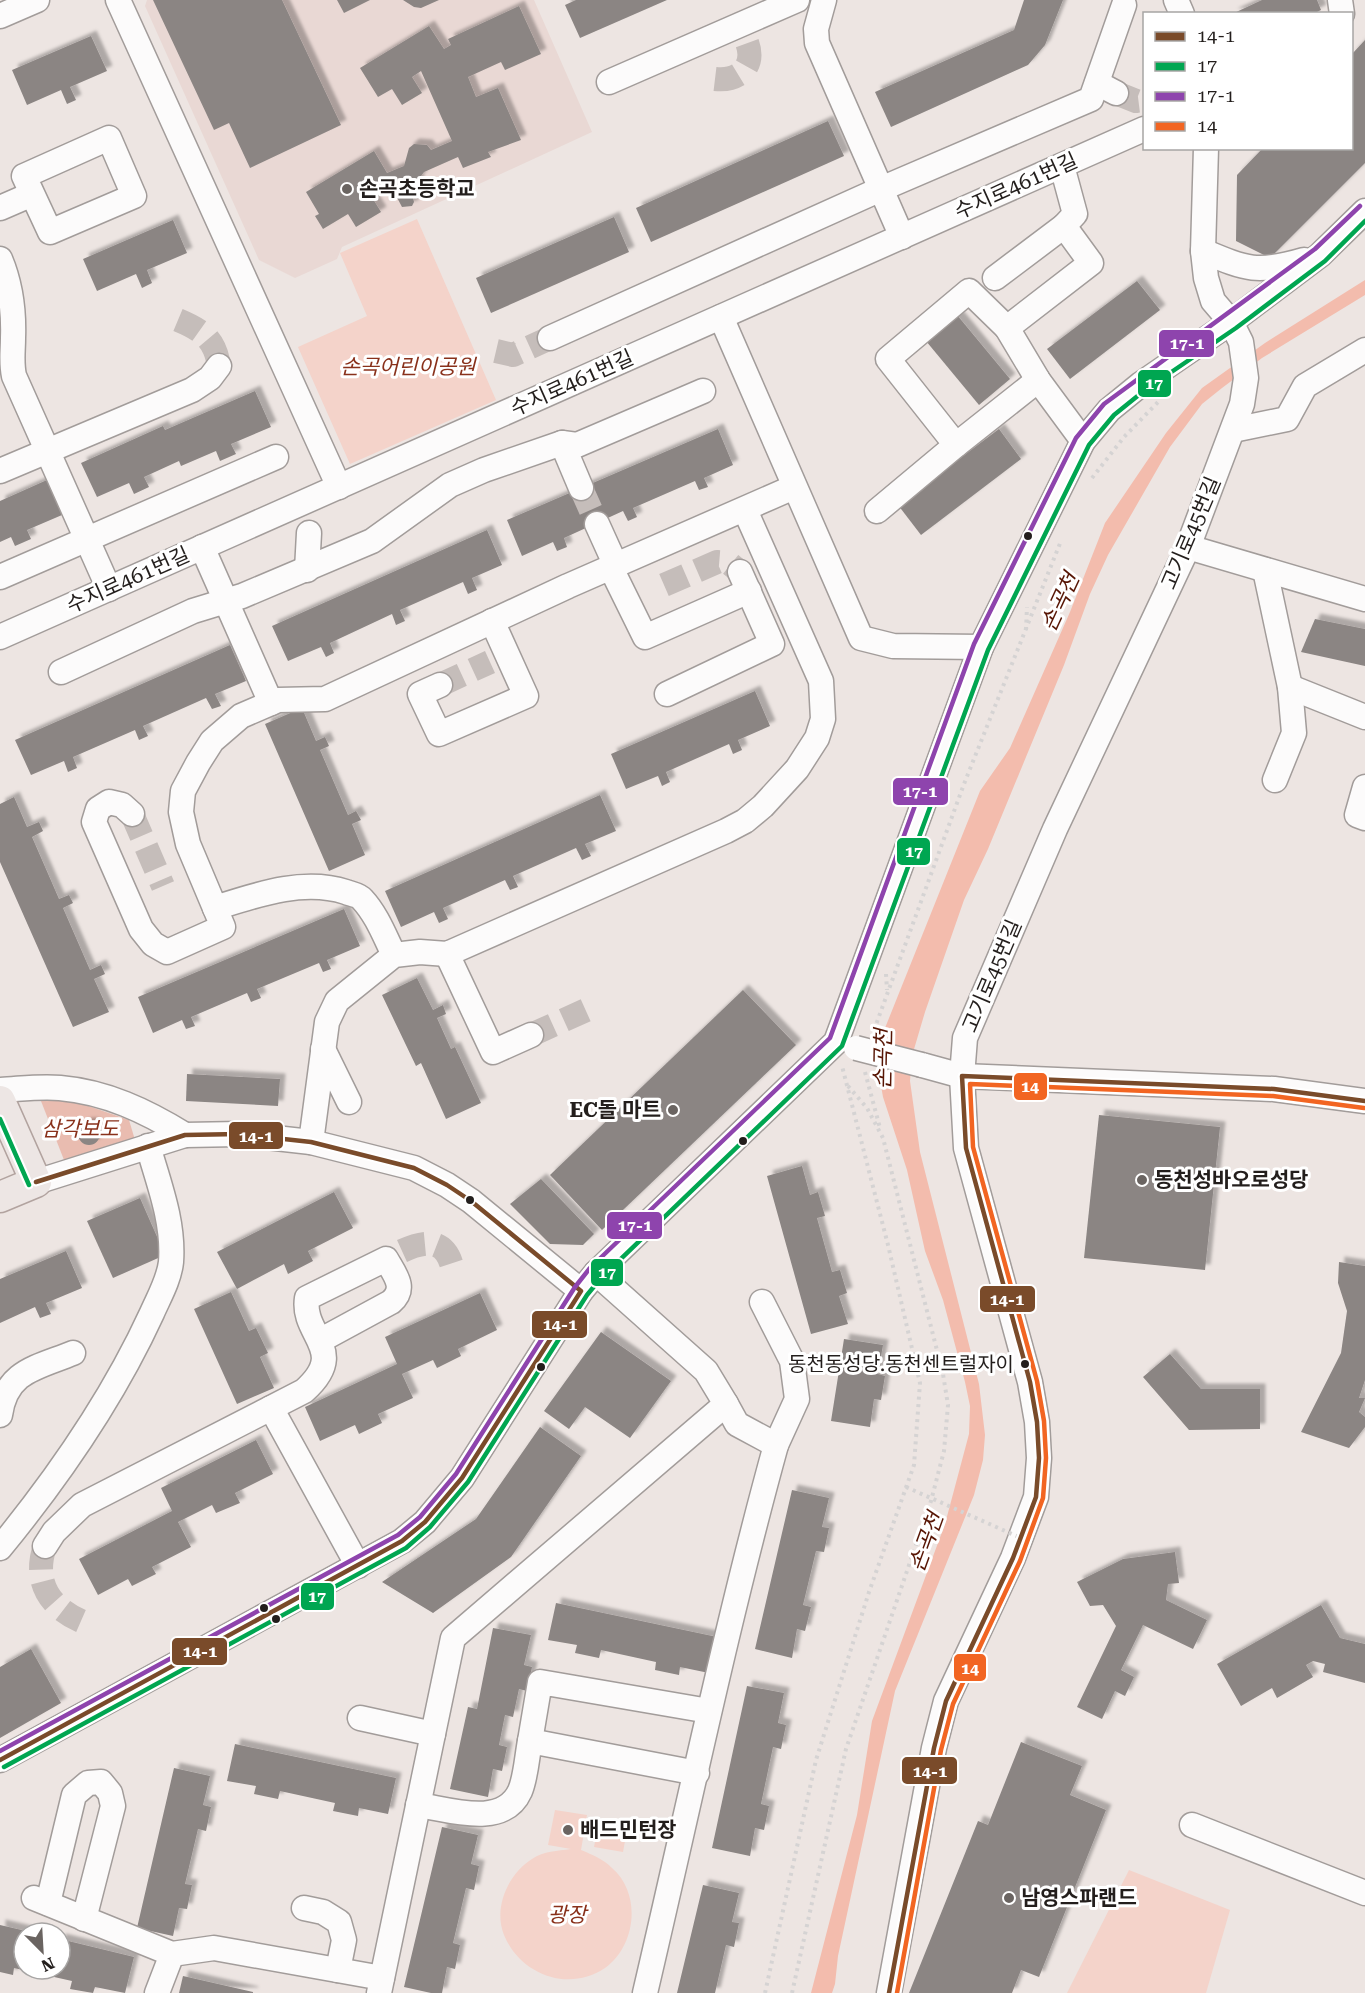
<svg xmlns="http://www.w3.org/2000/svg" width="1365" height="1993" viewBox="0 0 1365 1993" font-family="'Roboto Serif','Noto Sans KR',serif">
<style>
.built{fill:#e9d8d4}
.green{fill:#f4d3ca}
.forest{fill:#e9bcb0}
.water{fill:#f3bcad}
.building{fill:#8b8583;filter:url(#shadow)}
.lines{fill:none;stroke-linecap:round;stroke-linejoin:round}
.minor-tunnel{stroke:#c5bdba;stroke-width:24;stroke-dasharray:24 12;stroke-linecap:butt}
.minor-casing{stroke:#a29c9a;stroke-width:27}
.major-casing{stroke:#b2a39f;stroke-width:33}
.path{stroke:#d5d3d3;stroke-width:4;stroke-dasharray:3 4.5;stroke-linecap:butt}
.minor{stroke:#fcfbfb;stroke-width:24}
.major{stroke:#ede6e4;stroke-width:30}
.minor-bridge-casing{stroke:#a29c9a;stroke-width:27;stroke-linecap:butt}
.path-bridge{stroke:#d5d3d3;stroke-width:4;stroke-dasharray:3 4.5;stroke-linecap:butt}
.minor-bridge{stroke:#fcfbfb;stroke-width:24}
.bus-1-casing{stroke:#fff;stroke-width:9}
.bus-2-casing{stroke:#fff;stroke-width:9}
.bus-3-casing{stroke:#fff;stroke-width:9}
.bus-4-casing{stroke:#fff;stroke-width:9}
.bus-1{stroke:#7a4b2a;stroke-width:4.5}
.bus-2{stroke:#00a651;stroke-width:4.5}
.bus-3{stroke:#8e44ad;stroke-width:4.5}
.bus-4{stroke:#f26522;stroke-width:4.5}
.poi-dot{fill:#6a6461;stroke:#fff;stroke-width:2}
.bus-dot{fill:#231e1c;stroke:#fff;stroke-width:2}
.labels{text-anchor:middle;dominant-baseline:central;stroke-width:6;stroke-linejoin:round;paint-order:stroke}
.bus-label{font-size:20px;fill:#231e1c;stroke:#fff;text-anchor:end}
.street-label{font-size:21px;fill:#231e1c;stroke:#fff}
.poi-label{font-size:21px;font-weight:bold;fill:#231e1c;stroke:#fff;text-anchor:start}
.park-label{font-size:21px;font-style:italic;fill:#89311b;stroke:#fff}
.water-label{font-size:22px;font-style:italic;fill:#571504;stroke:#fff}
.line-badge{stroke:#fff;stroke-width:2}
.badge-label{font-size:16px;text-anchor:middle;font-weight:bold;fill:#fff}
</style>
<defs>
<filter id="shadow"><feDropShadow dx="5.5" dy="-5.5" stdDeviation="1.5" flood-color="#0004"/></filter>
</defs>
<rect width="100%" height="100%" fill="#ede5e2"/>
<polygon class="built" points="147,0 534,0 592,132 342,247 337,259 295,278 259,260 145,6"/>
<g class="green">
<polygon points="417,219 496,400 350,464 298,347 367,316 340,253"/>
<path d="M 555,1810 L 587,1815 L 581,1850 C 593,1855 603,1859 612,1868 C 642,1894 636,1946 605,1968 C 568,1993 520,1974 504,1935 C 493,1908 508,1874 532,1859 C 544,1851 557,1851 571,1849 L 548,1845 Z"/>
<polygon points="598,1825 627,1830 623,1852 594,1847"/>
<polygon points="1129,1870 1230,1910 1206,1993 1067,1993"/>
</g>
<polygon class="forest" points="71,1100 129,1120 135,1140 64,1160 41,1101"/>
<polygon class="water" points="1365,280 1365,295 1262,358 1222,388 1202,404 1170,447 1108,555 1090,594 1064,665 988,849 964,900 925,1012 912,1056 910,1081 920,1152 979,1384 985,1435 983,1460 974,1495 895,1691 838,1956 835,1984 832,1993 811,1993 857,1815 872,1721 945,1524 969,1434 970,1406 965,1382 943,1300 925,1251 907,1170 883,1097 878,1069 879,1043 980,791 1010,748 1070,612 1105,523 1166,433 1202,388 1265,343"/>
<g class="building">
<polygon points="153,0 282,0 341,125 250,168 229,123 214,130"/>
<polygon points="337,0 370,0 344,13"/>
<polygon points="403,0 439,0 421,8 414,7"/>
<polygon points="576,0 667,0 580,38 565,5"/>
<polygon points="1024,0 1063,0 1045,45 1028,65 891,127 875,92 1014,30"/>
<polygon points="1262,0 1317,0 1321,10 1313,14 1232,14"/>
<polygon points="519,6 541,54 505,70 501,62 468,77 476,97 498,88 521,140 488,152 491,157 463,168 458,157 424,172 418,180 420,187 411,190 414,202 412,206 402,207 393,190 373,199 381,212 356,227 348,214 323,229 315,216 319,214 306,192 374,151 387,173 404,166 409,148 414,144 427,145 431,150 452,141 421,71 412,77 422,93 402,105 392,89 378,97 360,68 429,26 444,49 451,45 448,39"/>
<polygon points="91,36 107,71 70,87 76,100 67,104 61,90 27,105 12,70"/>
<polygon points="1365,40 1365,163 1270,258 1236,241 1237,175 1263,148 1352,148 1352,54"/>
<polygon points="828,121 844,156 651,242 636,208"/>
<polygon points="614,217 629,252 491,313 476,278"/>
<polygon points="173,220 187,253 147,270 152,283 142,288 136,274 97,291 83,259"/>
<polygon points="1137,281 1160,310 1070,379 1047,349"/>
<polygon points="957,315 1010,379 979,405 926,341"/>
<polygon points="255,391 271,427 231,444 236,454 220,461 216,451 181,466 179,461 144,477 149,487 134,494 129,483 97,497 81,463 163,426 165,430"/>
<polygon points="718,429 733,465 704,478 708,487 699,490 695,481 633,508 637,517 628,521 623,511 564,538 567,547 557,551 553,542 522,556 507,520"/>
<polygon points="999,429 1021,459 921,535 898,505"/>
<polygon points="47,480 62,515 27,530 31,539 15,546 11,537 0,542 0,501"/>
<polygon points="487,530 502,565 472,578 477,590 468,594 463,582 400,610 405,621 396,625 392,614 330,643 334,653 326,657 321,647 288,661 272,626"/>
<polygon points="1315,619 1365,629 1365,666 1301,652"/>
<polygon points="230,645 246,681 215,694 221,706 212,709 206,698 143,726 148,736 139,740 135,730 73,757 77,768 68,772 64,761 31,775 15,740"/>
<polygon points="755,691 770,726 738,740 742,750 733,754 729,744 666,772 670,782 662,786 658,776 626,789 611,754"/>
<polygon points="302,708 316,741 325,737 329,746 320,750 348,815 356,811 361,820 352,824 365,855 329,871 265,724"/>
<polygon points="600,795 616,831 585,844 591,856 582,860 576,848 513,876 518,887 510,890 505,880 443,908 448,919 439,923 434,912 401,927 385,891"/>
<polygon points="14,797 27,827 39,822 43,831 32,837 59,899 69,895 73,903 63,908 90,970 101,965 105,974 94,979 109,1012 73,1027 0,862 0,804"/>
<polygon points="344,909 360,946 327,960 331,969 323,972 319,963 257,989 261,998 251,1002 247,993 191,1017 195,1026 186,1029 182,1020 153,1033 138,997"/>
<polygon points="417,978 433,1010 443,1005 446,1014 437,1018 451,1049 455,1047 481,1103 446,1119 421,1063 416,1066 382,995"/>
<polygon points="743,990 796,1045 602,1230 550,1175"/>
<polygon points="187,1074 280,1079 278,1106 186,1101"/>
<polygon points="1099,1115 1220,1127 1205,1270 1084,1258"/>
<circle cx="89" cy="1134" r="11"/>
<polygon points="802,1166 810,1195 818,1192 825,1216 817,1218 832,1272 840,1270 847,1293 839,1296 848,1324 811,1334 767,1176"/>
<polygon points="541,1179 594,1234 583,1245 550,1244 510,1204"/>
<polygon points="334,1192 353,1228 308,1251 313,1261 288,1274 284,1264 237,1289 217,1252"/>
<polygon points="140,1198 165,1255 113,1278 87,1221"/>
<polygon points="66,1251 82,1288 46,1303 51,1314 40,1318 35,1307 0,1323 0,1279"/>
<polygon points="1339,1262 1365,1266 1365,1380 1359,1398 1365,1398 1359,1412 1365,1417 1365,1427 1349,1448 1301,1432 1341,1353 1347,1311 1338,1283"/>
<polygon points="231,1292 249,1331 256,1328 268,1353 260,1357 274,1388 237,1404 194,1309"/>
<polygon points="480,1293 497,1330 458,1349 461,1356 437,1368 433,1360 402,1374 413,1398 378,1414 382,1423 359,1434 355,1425 320,1441 305,1407 397,1364 385,1337"/>
<polygon points="601,1332 671,1381 630,1438 585,1407 569,1429 544,1411"/>
<polygon points="844,1339 883,1345 878,1374 885,1376 881,1400 874,1399 870,1427 831,1421"/>
<polygon points="1170,1354 1201,1389 1260,1389 1260,1429 1189,1430 1143,1377"/>
<polygon points="540,1427 581,1456 511,1557 433,1613 382,1582 476,1519"/>
<polygon points="256,1440 273,1474 235,1493 240,1503 216,1513 212,1505 178,1522 191,1547 152,1567 156,1574 132,1586 128,1579 98,1595 79,1559 172,1511 161,1488"/>
<polygon points="792,1490 829,1498 822,1527 829,1528 824,1552 816,1551 803,1605 811,1607 805,1631 797,1629 792,1658 755,1649"/>
<polygon points="1175,1552 1179,1583 1168,1584 1166,1600 1207,1620 1193,1649 1143,1625 1121,1670 1134,1677 1125,1696 1115,1691 1102,1719 1077,1707 1116,1626 1103,1605 1090,1606 1077,1582 1123,1559"/>
<polygon points="556,1603 717,1637 709,1673 680,1667 679,1675 655,1670 656,1662 601,1650 599,1658 575,1653 577,1645 548,1640"/>
<polygon points="1321,1605 1340,1638 1365,1644 1365,1683 1323,1672 1325,1664 1313,1661 1306,1665 1313,1677 1277,1698 1272,1688 1241,1706 1217,1664"/>
<polygon points="493,1628 531,1635 524,1665 532,1667 527,1691 519,1689 513,1717 505,1715 499,1745 507,1747 502,1771 493,1769 488,1797 450,1789 468,1707 477,1709"/>
<polygon points="31,1649 61,1703 0,1738 0,1667"/>
<polygon points="747,1686 784,1693 778,1723 786,1725 781,1749 773,1747 761,1804 769,1806 764,1830 755,1828 750,1856 712,1848"/>
<polygon points="1021,1742 1082,1766 1070,1795 1106,1810 1039,1977 1021,1970 1012,1993 909,1993 978,1821 988,1825"/>
<polygon points="235,1744 396,1778 388,1814 359,1808 358,1816 333,1811 335,1803 280,1791 278,1799 254,1794 256,1786 227,1781"/>
<polygon points="174,1768 210,1776 203,1805 211,1807 206,1831 198,1829 185,1884 192,1885 187,1909 179,1908 173,1936 137,1928"/>
<polygon points="442,1827 478,1835 471,1864 479,1866 474,1890 466,1888 453,1943 460,1945 455,1969 447,1967 442,1993 431,1993 404,1987"/>
<polygon points="703,1885 739,1893 732,1922 739,1923 734,1947 726,1945 715,1993 677,1993"/>
<polygon points="0,1925 30,1932 24,1933 24,1969 60,1969 60,1939 134,1957 125,1993 95,1987 93,1993 70,1989 72,1981 14,1968 13,1975 0,1972"/>
<polygon points="183,1976 253,1992 253,1993 179,1993"/>
</g>
<g class="lines">
<g class="minor-tunnel">
<path d="M 715,79 C 740,82 757,65 746,40"/>
<polyline points="1116,93 1136,101 1144,100"/>
<path d="M 178,320 C 202,330 215,339 219,366"/>
<polyline points="496,351 513,355 550,338"/>
<polyline points="581,488 597,524"/>
<polyline points="664,585 717,562 729,563 740,572"/>
<polyline points="440,685 490,662"/>
<polyline points="132,814 163,886"/>
<polyline points="531,1035 593,1007"/>
<path d="M 402,1251 C 426,1240 446,1238 453,1270"/>
<path d="M 45,1546 C 33,1581 49,1607 81,1621"/>
</g>
<g class="minor-casing">
<g id="minor">
<polyline points="118,0 339,487"/>
<polyline points="824,0 816,29 817,43 902,237"/>
<polyline points="1176,0 1182,14"/>
<polyline points="1340,0 1342,14"/>
<polyline points="0,16 37,0"/>
<polyline points="609,82 797,0"/>
<polyline points="1097,83 1116,93"/>
<polygon points="109,138 134,196 50,232 24,176"/>
<polyline points="1062,166 1075,214 1064,226 1091,263 1007,328 1038,380 1083,441"/>
<polyline points="0,208 30,195"/>
<path d="M 1203,251 C 1246,269 1257,274 1304,260"/>
<path d="M 0,259 C 11,285 14,311 13,338 C 13,352 11,362 14,376 L 109,589"/>
<polyline points="995,278 1064,226"/>
<polyline points="721,317 861,638 893,646 981,647"/>
<polyline points="1007,328 969,291 888,359 956,445 1038,380"/>
<polyline points="550,338 881,189 1091,99 1124,5"/>
<polyline points="1233,430 1287,419 1305,386 1365,350"/>
<polyline points="562,443 581,488"/>
<polyline points="0,471 192,390 210,378 219,366"/>
<polyline points="877,511 956,445"/>
<polyline points="597,524 616,566"/>
<polyline points="202,547 271,703"/>
<polyline points="1188,547 1365,599"/>
<polyline points="611,568 645,637 749,591"/>
<polyline points="307,570 309,533"/>
<polyline points="1265,570 1290,687 1294,733 1275,780"/>
<polyline points="0,577 276,457"/>
<polyline points="0,637 1144,129"/>
<polyline points="61,672 193,611 242,596 372,541 450,485 484,470 562,443 577,445 703,391"/>
<polyline points="440,685 420,694 439,734 526,696 492,621"/>
<polyline points="1290,687 1365,717"/>
<polyline points="667,694 772,644 740,572"/>
<polyline points="1365,787 1357,815 1365,818"/>
<polyline points="132,814 122,805 109,802 98,809 94,822 141,929 153,944 167,952 223,927 188,844 181,812 183,791 198,763 212,741 241,716 278,700 325,699 568,586 794,487"/>
<path d="M 215,908 C 256,895 303,878 346,892 C 351,894 359,895 362,899 C 377,915 385,937 394,955"/>
<polyline points="447,954 493,1052 531,1035"/>
<polyline points="323,1049 349,1102"/>
<polyline points="922,1065 962,1076 1274,1089 1365,1101"/>
<path d="M 0,1090 C 20,1089 41,1086 60,1088 C 106,1092 146,1111 185,1135"/>
<polyline points="311,1142 327,1022 337,1001 394,955 420,952 447,954 726,831 745,821 763,806 797,769 817,738 823,719 821,681 745,510"/>
<polyline points="36,1182 185,1135 239,1134 311,1142 414,1168 447,1185 471,1201 581,1291"/>
<polyline points="762,1302 792,1361 797,1399 776,1445"/>
<polyline points="271,1408 358,1566"/>
<path d="M 0,1415 C 6,1371 36,1368 73,1353"/>
<path d="M 45,1546 L 54,1532 L 82,1505 L 304,1391 C 350,1350 301,1336 307,1298 L 386,1259 C 395,1275 407,1288 391,1302 L 321,1340"/>
<path d="M 0,1548 C 59,1476 113,1398 152,1313 C 159,1297 169,1280 171,1262 C 174,1222 159,1184 148,1146"/>
<polyline points="360,1718 433,1734"/>
<polyline points="530,1741 540,1682 709,1711"/>
<polyline points="0,1760 402,1541 425,1522 462,1478 581,1291 596,1273 836,1042 981,647 1083,441 1109,410 1141,384 1231,322 1320,255 1365,211"/>
<path d="M 418,1805 C 448,1809 503,1829 520,1791 C 526,1777 527,1756 530,1741 L 697,1773"/>
<polyline points="1192,1825 1365,1893"/>
<polyline points="34,1898 172,1954 214,1948 382,1978"/>
<polyline points="48,1903 74,1795 88,1783 101,1782 110,1793 113,1806 84,1919"/>
<polyline points="304,1908 323,1912 339,1922 344,1940 338,1970"/>
<polyline points="157,1993 172,1954"/>
<polyline points="379,1993 453,1638 726,1404 706,1371 596,1273"/>
<path d="M 645,1993 C 688,1810 726,1626 776,1445 L 737,1424 L 726,1404"/>
<polyline points="889,1993 934,1748 946,1701 1013,1558 1036,1497 1039,1458 1037,1422 1030,1382 966,1148 962,1076 965,1038 1055,829 1188,547 1242,404 1246,378 1241,342 1231,322 1213,301 1206,278 1203,251 1206,148"/>
</g>
</g>
<g class="major-casing">
<polyline id="major" points="0,1101 36,1182 0,1197"/>
</g>
<g class="path">
<polyline points="1092,478 1124,437 1160,400"/>
<polyline points="1026,630 1027,607"/>
<polyline points="886,974 887,990"/>
<polyline points="874,1030 964,784 1061,541"/>
<polyline points="865,1072 880,1128"/>
<polyline points="765,1993 816,1760 869,1592 914,1465 920,1383 888,1245 842,1066"/>
<polyline points="792,1993 846,1749 931,1501 944,1451 948,1405 943,1374 883,1138 867,1108 848,1086"/>
</g>
<use href="#minor" class="minor"/>
<use href="#major" class="major"/>
<g class="minor-bridge-casing">
<polyline id="minor-bridge" points="856,1048 922,1065"/>
</g>
<polyline class="path-bridge" points="906,1487 1021,1538"/>
<use href="#minor-bridge" class="minor-bridge"/>
<g class="bus-1-casing">
<g id="bus-1">
<polyline points="0,1760 402,1541 425,1522 462,1478 581,1291 471,1201 447,1185 414,1168 311,1142 239,1134 185,1135 36,1182"/>
<polyline points="889,1993 934,1748 946,1701 1013,1558 1036,1497 1039,1458 1037,1422 1030,1382 966,1148 962,1076 1274,1089 1365,1101"/>
</g>
</g>
<g class="bus-2-casing">
<g id="bus-2">
<polyline points="0,1119 29,1185"/>
<polyline points="4,1767 406,1548 430,1527 468,1482 587,1295 601,1278 842,1046 988,650 1089,445 1114,415 1145,390 1236,328 1325,261 1365,221"/>
</g>
</g>
<g class="bus-3-casing">
<polyline id="bus-3" points="0,1751 398,1535 420,1517 456,1474 575,1287 590,1268 830,1038 974,644 1076,438 1104,404 1315,249 1360,206"/>
</g>
<g class="bus-4-casing">
<polyline id="bus-4" points="897,1993 941,1750 953,1704 1020,1561 1043,1498 1046,1458 1044,1421 1037,1381 973,1147 970,1084 1273,1096 1364,1108"/>
</g>
<use href="#bus-1" class="bus-1"/>
<use href="#bus-2" class="bus-2"/>
<use href="#bus-3" class="bus-3"/>
<use href="#bus-4" class="bus-4"/>
</g>
<g class="poi-dot">
<circle cx="347" cy="189" r="6"/>
<circle cx="673" cy="1110" r="6"/>
<circle cx="1142" cy="1180" r="6"/>
<circle cx="568" cy="1830" r="6"/>
<circle cx="1009" cy="1898" r="6"/>
</g>
<g class="bus-dot">
<circle cx="1028" cy="536" r="5"/>
<circle cx="743" cy="1141" r="5"/>
<circle cx="470" cy="1200" r="5"/>
<circle cx="1025" cy="1364" r="5"/>
<circle cx="541" cy="1367" r="5"/>
<circle cx="264" cy="1608" r="5"/>
<circle cx="276" cy="1619" r="5"/>
</g>
<g class="labels">
<g class="bus-label">
<text x="1014" y="1364">동천동성당.동천센트럴자이</text>
</g>
<g class="street-label">
<text transform="translate(1016 186) rotate(-24)">수지로461번길</text>
<text transform="translate(572 383) rotate(-24)">수지로461번길</text>
<text transform="translate(1191 533) rotate(-67)">고기로45번길</text>
<text transform="translate(128 580) rotate(-24)">수지로461번길</text>
<text transform="translate(992 976) rotate(-67)">고기로45번길</text>
</g>
<g class="poi-label">
<text x="359" y="189">손곡초등학교</text>
<text x="661" y="1110" text-anchor="end">EC돌 마트</text>
<text x="1154" y="1180">동천성바오로성당</text>
<text x="580" y="1830">배드민턴장</text>
<text x="1021" y="1898">남영스파랜드</text>
</g>
<g class="park-label">
<text x="408" y="367">손곡어린이공원</text>
<text x="80" y="1129">삼각보도</text>
<text x="567" y="1915">광장</text>
</g>
<g class="water-label">
<text transform="translate(1060 602) rotate(-65)">손곡천</text>
<text transform="translate(883 1059) rotate(-89)">손곡천</text>
<text transform="translate(926 1542) rotate(-70)">손곡천</text>
</g>
</g>
<g class="line-badge">
<rect x="1158" y="329" width="57" height="29" rx="6" fill="#8e44ad"/>
<rect x="1137" y="369" width="35" height="29" rx="6" fill="#00a651"/>
<rect x="892" y="777" width="57" height="29" rx="6" fill="#8e44ad"/>
<rect x="896" y="837" width="35" height="29" rx="6" fill="#00a651"/>
<rect x="1013" y="1072" width="35" height="29" rx="6" fill="#f26522"/>
<rect x="228" y="1121" width="56" height="29" rx="6" fill="#7a4b2a"/>
<rect x="606" y="1211" width="57" height="29" rx="6" fill="#8e44ad"/>
<rect x="590" y="1258" width="34" height="29" rx="6" fill="#00a651"/>
<rect x="979" y="1285" width="57" height="28" rx="6" fill="#7a4b2a"/>
<rect x="531" y="1310" width="57" height="29" rx="6" fill="#7a4b2a"/>
<rect x="300" y="1582" width="35" height="29" rx="6" fill="#00a651"/>
<rect x="171" y="1637" width="57" height="29" rx="6" fill="#7a4b2a"/>
<rect x="953" y="1653" width="34" height="29" rx="6" fill="#f26522"/>
<rect x="901" y="1756" width="57" height="29" rx="6" fill="#7a4b2a"/>
</g>
<g class="badge-label">
<text x="1187" y="349">17-1</text>
<text x="1154" y="389">17</text>
<text x="920" y="797">17-1</text>
<text x="914" y="857">17</text>
<text x="1030" y="1092">14</text>
<text x="256" y="1142">14-1</text>
<text x="635" y="1231">17-1</text>
<text x="607" y="1278">17</text>
<text x="1007" y="1305">14-1</text>
<text x="560" y="1330">14-1</text>
<text x="317" y="1602">17</text>
<text x="200" y="1657">14-1</text>
<text x="970" y="1674">14</text>
<text x="930" y="1777">14-1</text>
</g>
<rect x="1143" y="12" width="210" height="138" fill="#ffffff" stroke="#a7a5a4" stroke-width="1.5"/>
<rect x="1155" y="32" width="30" height="9" fill="#7a4b2a" stroke="#a7a5a4" stroke-width="1.5"/>
<text x="1197" y="42" font-size="18" fill="#231e1c">14-1</text>
<rect x="1155" y="62" width="30" height="9" fill="#00a651" stroke="#a7a5a4" stroke-width="1.5"/>
<text x="1197" y="72" font-size="18" fill="#231e1c">17</text>
<rect x="1155" y="92" width="30" height="9" fill="#8e44ad" stroke="#a7a5a4" stroke-width="1.5"/>
<text x="1197" y="102" font-size="18" fill="#231e1c">17-1</text>
<rect x="1155" y="122" width="30" height="9" fill="#f26522" stroke="#a7a5a4" stroke-width="1.5"/>
<text x="1197" y="132" font-size="18" fill="#231e1c">14</text>
<g transform="translate(42 1951) rotate(156)"><circle r="28" fill="#ffffff" stroke="#a7a5a4" stroke-width="1.5"/>
<path d="M0-4.5L10 22L0 15L-10 22Z" fill="#6a6461"/>
<text y="-9" font-size="16" font-weight="bold" text-anchor="middle" fill="#231e1c">N</text>
</g>
</svg>
